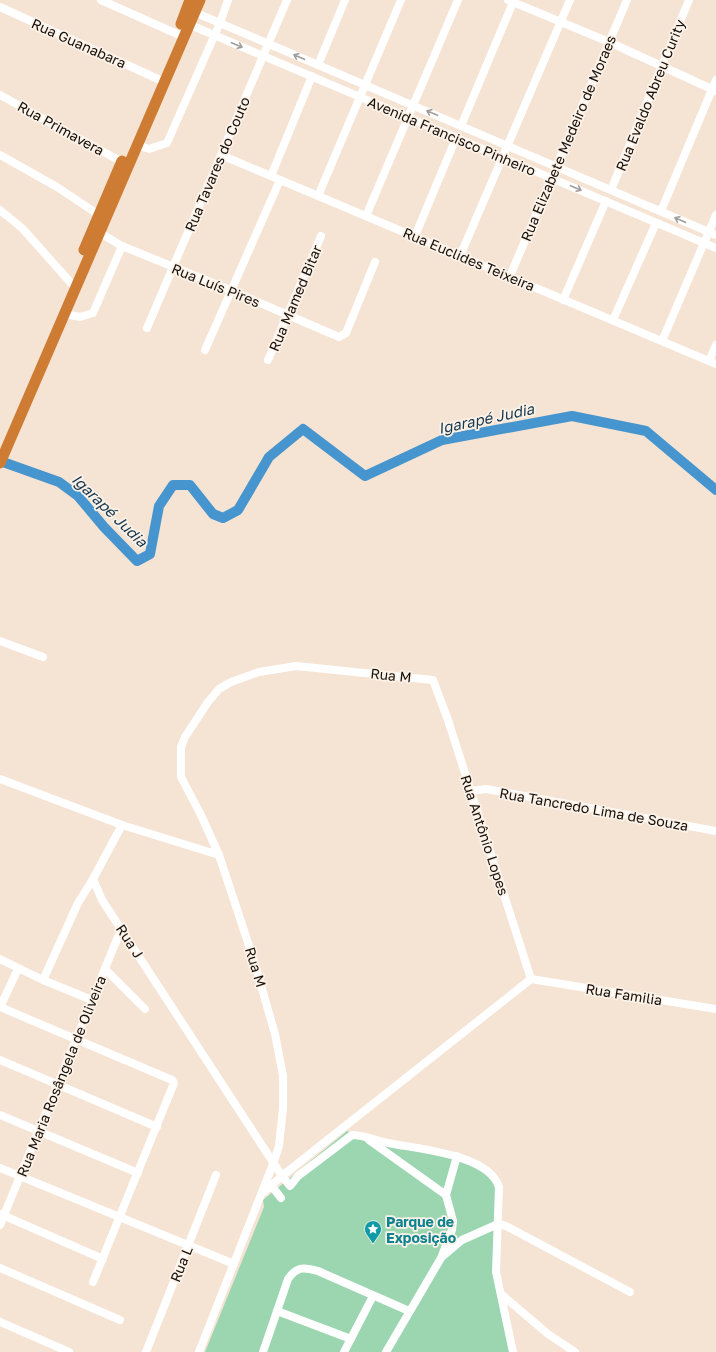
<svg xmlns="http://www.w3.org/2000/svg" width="716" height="1352" viewBox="0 0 716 1352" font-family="'Golos Text',sans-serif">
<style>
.green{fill:#9cd6b1}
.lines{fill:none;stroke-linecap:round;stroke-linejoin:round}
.river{stroke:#4695ce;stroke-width:10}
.minor{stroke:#fff;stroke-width:8}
.highway{stroke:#ce7c33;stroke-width:11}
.oneway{stroke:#a19f9d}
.labels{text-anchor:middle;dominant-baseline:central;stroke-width:3.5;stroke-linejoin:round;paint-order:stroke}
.street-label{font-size:14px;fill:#150f0a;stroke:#fcf2e8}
.culture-label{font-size:14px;font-weight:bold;fill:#0d838f;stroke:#fcf2e8;text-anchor:start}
.water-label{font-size:15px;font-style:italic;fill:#14364e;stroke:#fcf2e8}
</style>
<rect width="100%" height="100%" fill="#f5e3d3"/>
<polygon class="green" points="347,1131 367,1139 457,1156 497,1181 496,1272 513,1352 205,1352 264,1207 263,1200"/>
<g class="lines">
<polyline class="river" points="0,461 59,482 78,496 104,527 137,561 150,554 159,506 173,485 190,485 213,514 223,518 238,510 269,457 303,429 365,476 442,440 572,416 646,431 716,490"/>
<g class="minor">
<polyline points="101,0 177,34"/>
<polyline points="508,0 609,42 716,91"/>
<polyline points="0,7 158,79"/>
<polyline points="194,12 716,235"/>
<polyline points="188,24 716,248"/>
<polyline points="318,65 345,0"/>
<polyline points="0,95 122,162"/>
<polyline points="461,126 514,0"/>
<polyline points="137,145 149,149 167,143 220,23 228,0"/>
<polyline points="0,155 57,187 99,215"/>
<polyline points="221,155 716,364"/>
<polyline points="271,176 312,76"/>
<polyline points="611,190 689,0"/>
<polyline points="318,196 401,0"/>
<polyline points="0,210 22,228 71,283"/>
<polyline points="661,211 716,80"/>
<polyline points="366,216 458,0"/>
<polyline points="100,233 122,246 230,290 339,337 346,333 375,262"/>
<polyline points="415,236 456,138"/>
<polyline points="460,256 570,0"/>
<polyline points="510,276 627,0"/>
<polyline points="563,300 606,201"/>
<polyline points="65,314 80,317 93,313 122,246"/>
<polyline points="613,320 656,223"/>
<polyline points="147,328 287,0"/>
<polyline points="662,341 716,215"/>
<polyline points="205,350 280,180"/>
<polyline points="268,360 321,236"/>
<polyline points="709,361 716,345"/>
<polyline points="0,641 43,657"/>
<polyline points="0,779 122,825 93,879 78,903 43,980"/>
<polyline points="471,791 486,789 716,831"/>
<polyline points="122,825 219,855"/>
<polyline points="93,879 102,900 282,1176 531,979"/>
<polyline points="0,959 43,980 92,1000"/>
<polyline points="18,969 0,1007 172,1080 174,1083 93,1282"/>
<polyline points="105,969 145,1009"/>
<polyline points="531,979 716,1009"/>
<polyline points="0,1060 157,1127"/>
<polyline points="0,1115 138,1173"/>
<polyline points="369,1140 446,1195 453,1221 452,1230 441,1258 386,1352"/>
<polyline points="0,1168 234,1264"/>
<polyline points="271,1185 281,1198"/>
<path d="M 264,1192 L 282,1176 L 290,1186 L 298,1176 L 352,1135 C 364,1135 377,1141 388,1143 C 417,1149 489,1154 499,1187 L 496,1272 L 513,1352"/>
<polyline points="446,1195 457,1156"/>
<polyline points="0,1214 103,1259"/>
<polyline points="0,1225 122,927"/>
<polyline points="443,1256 462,1240 498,1224 506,1226 630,1292"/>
<polyline points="0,1268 120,1320"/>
<polyline points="501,1294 548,1334 575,1352"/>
<polyline points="277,1311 351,1339"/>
<polyline points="0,1322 69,1352"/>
<polyline points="146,1352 216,1175"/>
<polyline points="199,1352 273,1164 279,1146 283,1108 283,1076 275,1034 254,961 219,855 201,815 181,777 181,747 185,737 208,702 219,689 231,682 259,672 296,666 433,680 448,720 531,979"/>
<path d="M 263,1352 L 288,1279 C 297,1266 304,1267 318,1271 L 409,1311"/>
<polyline points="344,1352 373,1296"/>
</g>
<g class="highway">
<polyline points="181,24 190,0"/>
<polyline points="84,250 122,161"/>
<polyline points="0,463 200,0"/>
</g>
</g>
<defs><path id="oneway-shaft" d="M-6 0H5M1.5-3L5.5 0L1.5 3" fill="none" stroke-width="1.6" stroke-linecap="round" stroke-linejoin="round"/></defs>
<g class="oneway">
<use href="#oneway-shaft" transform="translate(237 45) rotate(23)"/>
<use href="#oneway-shaft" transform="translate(299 57) rotate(-157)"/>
<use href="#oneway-shaft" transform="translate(432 113) rotate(-157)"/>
<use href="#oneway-shaft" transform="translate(576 188) rotate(23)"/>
<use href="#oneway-shaft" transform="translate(680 220) rotate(-157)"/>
</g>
<defs>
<g id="sight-pin" transform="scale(0.9)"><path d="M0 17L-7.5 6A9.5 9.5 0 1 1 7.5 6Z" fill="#0f9aa8" stroke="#fcf2e8"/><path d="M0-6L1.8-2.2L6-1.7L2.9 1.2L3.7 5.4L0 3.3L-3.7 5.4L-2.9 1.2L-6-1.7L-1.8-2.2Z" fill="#fff"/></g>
</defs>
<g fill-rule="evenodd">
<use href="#sight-pin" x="373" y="1229"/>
</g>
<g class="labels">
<g class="street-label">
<text transform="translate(79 43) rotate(24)">Rua Guanabara</text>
<text transform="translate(650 95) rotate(-68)">Rua Evaldo Abreu Curity</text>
<text transform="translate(61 128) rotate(29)">Rua Primavera</text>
<text transform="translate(452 136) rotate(23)">Avenida Francisco Pinheiro</text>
<text transform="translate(568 138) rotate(-67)">Rua Elizabete Medeiro de Moraes</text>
<text transform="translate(217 164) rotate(-67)">Rua Tavares do Couto</text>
<text transform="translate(469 259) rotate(23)">Rua Euclides Teixeira</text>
<text transform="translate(216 285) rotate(22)">Rua Luís Pires</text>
<text transform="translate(295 298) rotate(-67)">Rua Mamed Bitar</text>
<text transform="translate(391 675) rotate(6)">Rua M</text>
<text transform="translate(594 809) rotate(10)">Rua Tancredo Lima de Souza</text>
<text transform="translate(485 835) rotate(72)">Rua Antônio Lopes</text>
<text transform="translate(130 941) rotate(57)">Rua J</text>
<text transform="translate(256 967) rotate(73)">Rua M</text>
<text transform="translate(624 994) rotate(9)">Rua Familia</text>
<text transform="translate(61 1076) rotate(-68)">Rua Maria Rosângela de Oliveira</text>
<text transform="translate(181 1264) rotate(-68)">Rua L</text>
</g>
<g class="culture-label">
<text x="386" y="1221">Parque de<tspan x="386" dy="16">Exposição</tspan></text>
</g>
<g class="water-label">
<text transform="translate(486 418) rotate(-12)">Igarapé Judia</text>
<text transform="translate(110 510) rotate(44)">Igarapé Judia</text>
</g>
</g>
</svg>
